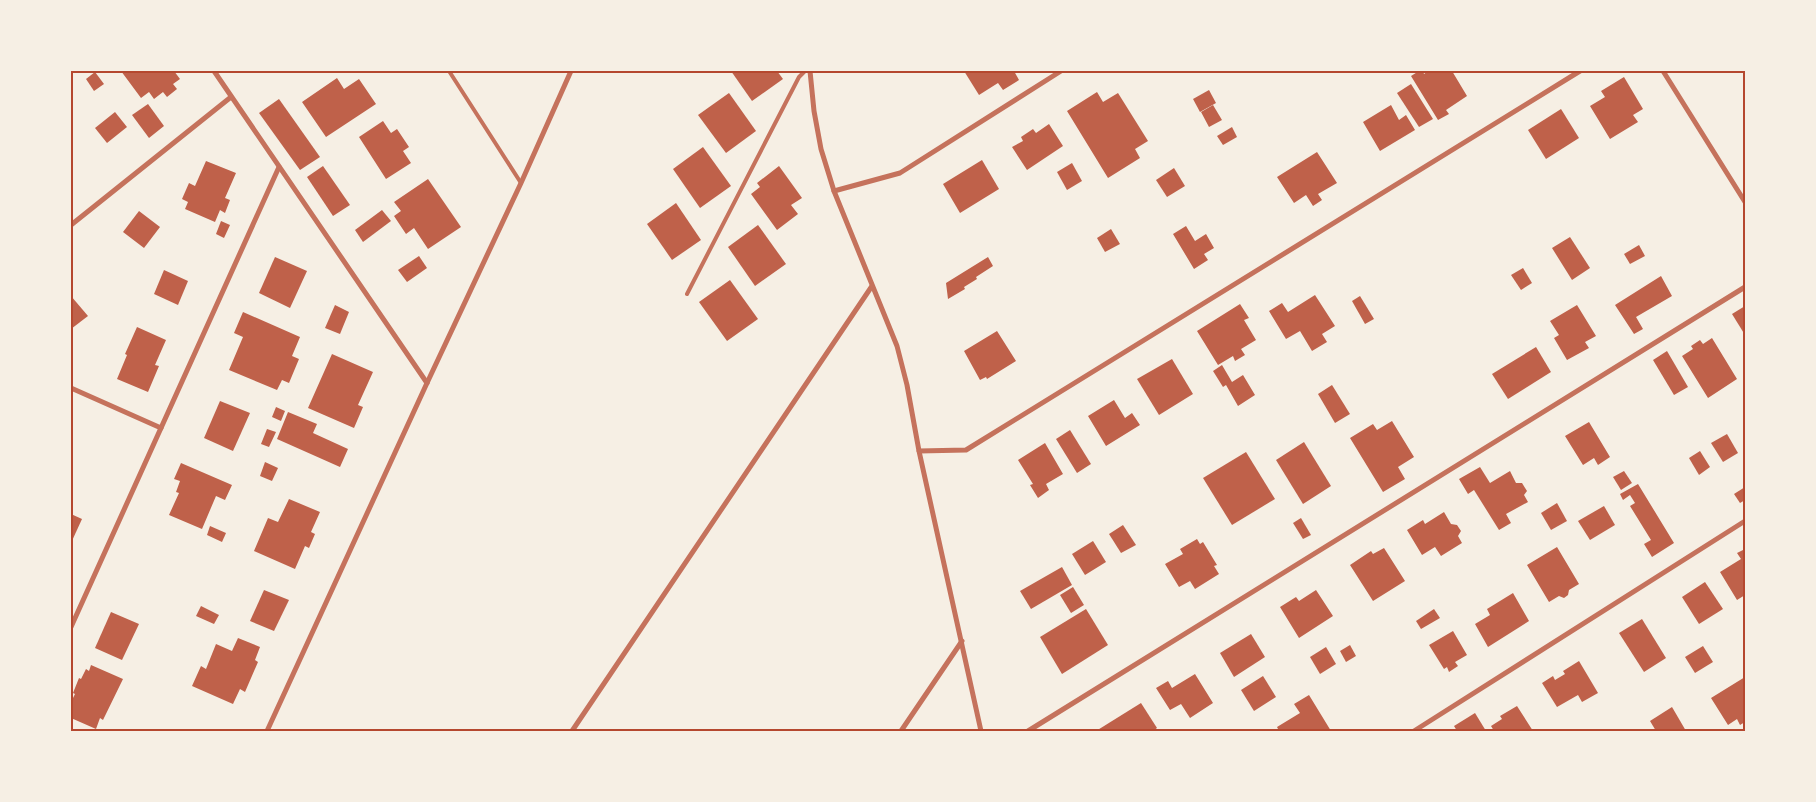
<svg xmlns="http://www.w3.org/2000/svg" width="1816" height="802" viewBox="0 0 1816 802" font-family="'DM Sans',sans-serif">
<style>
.building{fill:#bf614a}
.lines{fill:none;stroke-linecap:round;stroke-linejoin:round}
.service{stroke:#c5725c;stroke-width:4}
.minor{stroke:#c5725c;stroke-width:5}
.neatline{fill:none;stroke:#b5482f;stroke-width:2}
</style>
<rect width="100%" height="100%" fill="#f6efe4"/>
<g class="building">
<polygon points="121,71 174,71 180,79 173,84 177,89 167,97 163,92 154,99 149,92 141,98"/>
<polygon points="731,71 777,71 783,79 752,101"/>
<polygon points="964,71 1014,71 1019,80 1003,90 998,83 979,95"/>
<polygon points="1419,71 1423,71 1424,74 1428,71 1452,71 1467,96 1446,110 1449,114 1438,120 1411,76"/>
<polygon points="95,72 104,84 94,91 86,79"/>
<polygon points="1624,77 1643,109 1633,115 1638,122 1610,139 1590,106 1605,97 1601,91"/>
<polygon points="337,78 344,89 359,79 376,104 326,137 302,102"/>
<polygon points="1411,84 1433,119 1419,127 1397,93"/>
<polygon points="1209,90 1216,103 1200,112 1193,99"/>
<polygon points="1097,92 1103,102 1118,93 1148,141 1135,149 1140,158 1108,178 1067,111"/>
<polygon points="729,93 756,131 726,153 698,115"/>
<polygon points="279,99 320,157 300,170 259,113"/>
<polygon points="148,104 164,126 149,138 132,115"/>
<polygon points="1213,105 1222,120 1209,127 1201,112"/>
<polygon points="1391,105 1399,120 1406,115 1415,130 1380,151 1363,122"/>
<polygon points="1561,109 1579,138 1546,159 1528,130"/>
<polygon points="115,112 127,127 107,143 95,128"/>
<polygon points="383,121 391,133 397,129 409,147 403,151 411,163 386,179 359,137"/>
<polygon points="1049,124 1063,146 1027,170 1012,147 1023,141 1021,137 1033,129 1036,133"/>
<polygon points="1232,127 1237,137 1223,145 1217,136"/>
<polygon points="703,147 731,186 700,208 673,169"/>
<polygon points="1317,152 1337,183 1318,194 1322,200 1313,206 1306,195 1294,203 1277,177"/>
<polygon points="982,160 999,189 960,213 943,184"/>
<polygon points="206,161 236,173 225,198 230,200 225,213 220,210 215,222 185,209 188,202 182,199 189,183 195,186"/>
<polygon points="1072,163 1082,181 1067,190 1057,172"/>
<polygon points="323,166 350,205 333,216 307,177"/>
<polygon points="779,166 802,198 791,205 798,214 777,230 751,194 760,187 757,183"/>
<polygon points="1174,168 1185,186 1167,197 1156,180"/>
<polygon points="428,179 461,227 428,249 414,228 406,234 394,216 401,211 394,202"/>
<polygon points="676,203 701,240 672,260 647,224"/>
<polygon points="382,210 391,221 363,242 355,230"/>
<polygon points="139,211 160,227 144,248 123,232"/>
<polygon points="221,221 230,225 224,238 216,234"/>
<polygon points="758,225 786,264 755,286 728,247"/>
<polygon points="1186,226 1195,241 1206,234 1214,248 1204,254 1208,260 1194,269 1173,234"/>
<polygon points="1111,229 1120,244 1105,252 1097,238"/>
<polygon points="1570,237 1590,268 1572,280 1552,248"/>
<polygon points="1639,245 1645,256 1630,264 1624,254"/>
<polygon points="419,256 427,268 407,282 398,270"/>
<polygon points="275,257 307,271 290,308 259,293"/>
<polygon points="988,257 993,266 976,277 977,279 964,287 965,289 948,299 946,283"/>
<polygon points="1523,268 1532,283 1521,290 1511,275"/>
<polygon points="164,270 188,281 178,305 154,294"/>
<polygon points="1661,276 1672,296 1636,317 1643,329 1634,334 1615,305"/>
<polygon points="730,280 758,319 727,341 699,302"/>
<polygon points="1315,295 1335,326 1322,334 1327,342 1312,351 1300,331 1286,339 1269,311 1282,303 1288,312"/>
<polygon points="71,296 88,316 71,329"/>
<polygon points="1360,296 1374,319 1365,324 1352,301"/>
<polygon points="1240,304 1249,318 1244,320 1256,340 1241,349 1245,355 1235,361 1233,356 1218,365 1197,331"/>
<polygon points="335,305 349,312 340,334 325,328"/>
<polygon points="1577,305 1596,336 1585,342 1589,348 1567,360 1554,338 1559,335 1550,321"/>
<polygon points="1745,306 1745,335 1732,314"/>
<polygon points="243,312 300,337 292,356 299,359 289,383 282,380 277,390 229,370 243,337 234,333"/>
<polygon points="137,327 166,340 155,365 159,366 148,392 117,379 127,355 125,354"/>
<polygon points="997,331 1016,361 987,379 986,377 980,380 964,351"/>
<polygon points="1712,338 1737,379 1708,398 1682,356 1693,349 1691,346 1700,340 1703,344"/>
<polygon points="1536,347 1551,372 1508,399 1492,374"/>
<polygon points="1667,351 1688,387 1674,395 1653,360"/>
<polygon points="332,354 373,372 358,405 363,407 354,428 308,408"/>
<polygon points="1172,359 1193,394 1159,415 1137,379"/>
<polygon points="1222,365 1232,382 1243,375 1255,395 1238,406 1226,385 1223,387 1213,371"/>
<polygon points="1332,385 1350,414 1335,423 1318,394"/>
<polygon points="1114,400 1125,418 1132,413 1140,425 1106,446 1088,416"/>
<polygon points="220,401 250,413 233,451 204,438"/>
<polygon points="276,407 285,411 281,421 272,417"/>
<polygon points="288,412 317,424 313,433 348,449 340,467 277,439"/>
<polygon points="1392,421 1414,457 1398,467 1405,479 1383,492 1350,438 1373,424 1377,430"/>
<polygon points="1589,422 1610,457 1598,465 1594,458 1583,465 1565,436"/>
<polygon points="267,429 276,432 269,447 261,444"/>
<polygon points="1070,430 1091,464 1077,473 1056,439"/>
<polygon points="1727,434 1738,453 1723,462 1711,443"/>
<polygon points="1304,442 1331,486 1303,504 1276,460"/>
<polygon points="1045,443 1063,474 1046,484 1049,490 1038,498 1030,485 1033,484 1018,460"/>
<polygon points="1700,451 1710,467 1699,475 1689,458"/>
<polygon points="1246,452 1275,499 1232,525 1203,478"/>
<polygon points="265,462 278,468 272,481 260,476"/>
<polygon points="181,463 232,485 225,500 216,496 202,529 169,515 179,493 176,492 180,481 174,479"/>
<polygon points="1480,467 1490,483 1510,471 1516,483 1522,483 1527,491 1524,495 1528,502 1506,514 1511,523 1499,530 1474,490 1468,494 1459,479"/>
<polygon points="1624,471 1632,483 1621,490 1613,477"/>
<polygon points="1638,484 1674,543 1652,557 1644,544 1651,540 1630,506 1635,503 1630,495 1623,500 1620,494"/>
<polygon points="1745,487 1745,500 1740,503 1734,494"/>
<polygon points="289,499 320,512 311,532 315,534 309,548 305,546 295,569 254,551 268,518 278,522"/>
<polygon points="1557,503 1567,521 1551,530 1541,513"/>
<polygon points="1604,506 1615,525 1590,540 1578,521"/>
<polygon points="1444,512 1451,524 1457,525 1461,531 1458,536 1462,543 1441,556 1435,547 1422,555 1407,530 1423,520 1425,524"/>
<polygon points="71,514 82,519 71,543"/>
<polygon points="1301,518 1311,535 1303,539 1293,523"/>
<polygon points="1123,525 1136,545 1121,553 1109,534"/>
<polygon points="210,526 226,533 222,542 207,535"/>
<polygon points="1197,539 1200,544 1203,542 1217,565 1214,566 1219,574 1195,589 1190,581 1179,587 1165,564 1183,554 1180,549"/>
<polygon points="1093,541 1106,562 1085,575 1072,554"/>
<polygon points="1557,547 1579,584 1569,590 1568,595 1564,598 1559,596 1549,602 1527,565"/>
<polygon points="1384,548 1405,581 1373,601 1350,565 1371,551 1373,554"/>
<polygon points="1745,549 1745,595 1737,600 1720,572 1741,559 1737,553"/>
<polygon points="1062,567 1072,585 1031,609 1020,591"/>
<polygon points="1705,582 1723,609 1699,624 1682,597"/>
<polygon points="1073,587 1084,605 1071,613 1060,595"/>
<polygon points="264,590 289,600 274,631 250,621"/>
<polygon points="1316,590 1333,616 1299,638 1280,607 1296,597 1299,601"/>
<polygon points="1513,593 1529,621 1488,647 1475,624 1490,615 1487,609"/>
<polygon points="201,606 219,615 214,624 196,616"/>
<polygon points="1086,609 1108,645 1062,674 1040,637"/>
<polygon points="1434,609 1440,618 1421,629 1416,621"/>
<polygon points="111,612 139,624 122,660 95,648"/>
<polygon points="1642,619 1666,658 1644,672 1619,633"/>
<polygon points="1453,631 1467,655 1455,662 1458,666 1449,672 1447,667 1444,669 1429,645"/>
<polygon points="1251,634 1265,657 1234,677 1220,653"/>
<polygon points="238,638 260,647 255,660 258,662 245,692 240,689 233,704 192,686 201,666 206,669 216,644 232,651"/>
<polygon points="1350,645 1356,656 1346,662 1340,651"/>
<polygon points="1703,646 1713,662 1695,673 1685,657"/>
<polygon points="1326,647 1336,664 1320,674 1310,657"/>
<polygon points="1579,661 1598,693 1582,702 1578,695 1557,707 1542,683 1553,676 1555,680 1565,674 1563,671"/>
<polygon points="91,665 123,679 103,720 100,718 96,729 71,718 71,702 75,694 73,693 79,678 81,679 86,669 89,671"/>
<polygon points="1195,674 1213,703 1190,718 1181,704 1170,710 1156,688 1168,681 1172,688"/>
<polygon points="1263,676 1276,697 1254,711 1241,690"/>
<polygon points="1745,677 1745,722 1740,725 1737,719 1728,725 1711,698"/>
<polygon points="1309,695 1331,731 1279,731 1277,727 1300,713 1294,704"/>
<polygon points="1141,703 1157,728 1153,731 1096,731"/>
<polygon points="1517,706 1533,731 1494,731 1491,726 1502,719 1500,716"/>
<polygon points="1672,707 1686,731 1656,731 1650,721"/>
<polygon points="1475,713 1486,731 1457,731 1454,726"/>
</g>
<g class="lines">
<g class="service">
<polyline points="449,71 521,183"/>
<polyline points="687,294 799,77 805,71"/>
</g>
<g class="minor">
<polyline points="214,71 427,383"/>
<polyline points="810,71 814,111 821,149 834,191 897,346 907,385 919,451 981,731"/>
<polyline points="1663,71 1745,202"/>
<polyline points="834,191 900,173 1061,71"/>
<polyline points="71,225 231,97"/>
<polyline points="71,388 161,428"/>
<polyline points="919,451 966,450 1580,71"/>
<polyline points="71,627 279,167"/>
<polyline points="267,731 427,383 521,183 571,71"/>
<polyline points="572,731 872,286"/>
<polyline points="901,731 962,641"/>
<polyline points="1028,731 1745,287"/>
<polyline points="1414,731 1745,521"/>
</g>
</g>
<rect width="1816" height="802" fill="none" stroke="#f6efe4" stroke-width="145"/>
<rect x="72" y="72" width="1672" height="658" class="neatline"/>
</svg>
